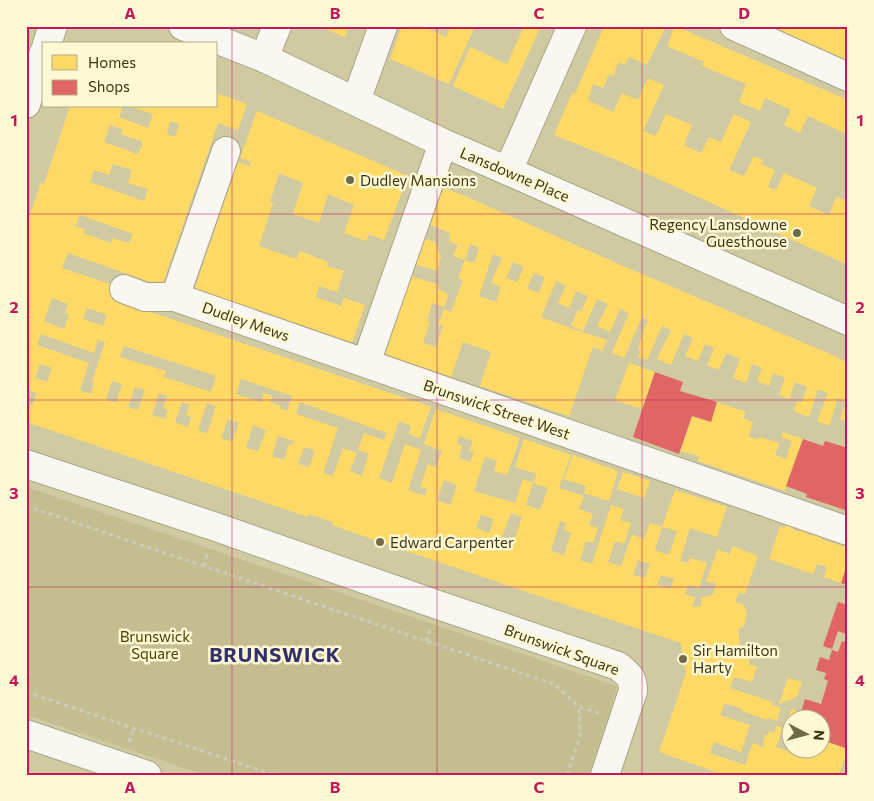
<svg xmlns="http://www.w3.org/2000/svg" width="874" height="801" viewBox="0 0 874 801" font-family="Commissioner,sans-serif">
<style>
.green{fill:#c4bd90}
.homes{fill:#ffd966;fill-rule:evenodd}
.shops{fill:#e06666}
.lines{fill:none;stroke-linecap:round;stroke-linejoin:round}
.minor-casing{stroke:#a9a484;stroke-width:30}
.path{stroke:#cdcabe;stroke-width:3;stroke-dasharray:4 4;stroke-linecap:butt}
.minor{stroke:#f8f7f1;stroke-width:28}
.grid{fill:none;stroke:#c2185b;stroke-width:1;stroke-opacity:0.55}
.poi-dot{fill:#6f6a48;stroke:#fef9d4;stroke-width:2}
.labels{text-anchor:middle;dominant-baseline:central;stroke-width:5;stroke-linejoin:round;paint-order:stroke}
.street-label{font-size:15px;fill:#3b3617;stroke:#fef9d4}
.poi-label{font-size:15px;fill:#3b3617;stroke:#fef9d4;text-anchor:start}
.park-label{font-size:15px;fill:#4b4206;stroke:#fef9d4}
.district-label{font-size:20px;font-weight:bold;letter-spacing:1px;fill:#32316c;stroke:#fef9d4}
.neatline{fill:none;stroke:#c2185b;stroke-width:2}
.grid-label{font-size:16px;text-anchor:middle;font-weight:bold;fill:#c2185b}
</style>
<rect width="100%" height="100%" fill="#d0caa2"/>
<polygon class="green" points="26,487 617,686 609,715 589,775 205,775 26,715"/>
<g class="homes">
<polygon points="318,26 349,26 345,37"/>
<polygon points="402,26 423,26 446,37 451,26 475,26 449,84 390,59"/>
<polygon points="524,26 541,26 503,109 453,86 470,47 507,64"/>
<polygon points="604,26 666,26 647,65 629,57 625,65 619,62 613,76 609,74 603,88 593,84 588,100 613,112 622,93 638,100 648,78 664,85 643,131 656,136 666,114 692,125 684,145 701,153 709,137 721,142 734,114 751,122 729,170 744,176 754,156 763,160 761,164 775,170 768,187 776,190 784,173 804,182 817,188 809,206 829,215 836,197 848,201 848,265 612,158 554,135 572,93 575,94"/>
<polygon points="675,26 820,88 818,95 821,88 848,100 848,135 808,116 800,133 784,125 791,110 784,107 765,98 760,111 739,102 746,84 702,66 704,62 667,46"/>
<polygon points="773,26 848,26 848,68 770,35"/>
<path d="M 216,93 L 247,104 L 238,130 L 218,123 L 162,286 L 68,253 L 62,268 L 116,286 L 112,299 L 431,407 L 420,438 L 409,434 L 411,426 L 399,421 L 379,478 L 392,483 L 405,444 L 421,450 L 408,490 L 425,496 L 427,489 L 420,487 L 428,464 L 436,467 L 442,451 L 424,444 L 436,409 L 520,438 L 507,475 L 494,471 L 497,461 L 485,457 L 474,491 L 515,503 L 523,479 L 533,483 L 526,505 L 540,510 L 548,488 L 533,483 L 537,474 L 515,467 L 524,439 L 571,455 L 559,488 L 584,496 L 579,509 L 593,514 L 589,525 L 598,528 L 593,543 L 586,541 L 580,560 L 592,564 L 611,505 L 624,509 L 620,520 L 631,523 L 624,544 L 615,541 L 608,562 L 621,566 L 632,534 L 644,539 L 650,523 L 662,527 L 655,550 L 669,555 L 677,531 L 662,527 L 675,490 L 727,507 L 717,537 L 690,528 L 680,561 L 688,563 L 690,558 L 707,563 L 699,588 L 688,585 L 685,594 L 695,598 L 692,607 L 701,606 L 701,598 L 713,595 L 716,584 L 706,581 L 718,549 L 730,554 L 733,546 L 758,556 L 745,594 L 739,592 L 735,602 L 742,604 L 746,609 L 747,616 L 743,627 L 738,629 L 741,653 L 749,652 L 749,665 L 757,666 L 752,682 L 734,677 L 730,688 L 773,702 L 772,705 L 781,708 L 777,721 L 768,718 L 767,720 L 742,711 L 742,709 L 725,703 L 720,715 L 750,725 L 741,752 L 714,742 L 710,753 L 745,765 L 753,743 L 763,747 L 764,744 L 763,742 L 765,735 L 768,735 L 769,731 L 774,733 L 776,726 L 783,728 L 776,747 L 787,751 L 790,742 L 787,741 L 791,730 L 785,728 L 791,709 L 810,715 L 809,718 L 792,718 L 792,748 L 822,748 L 822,740 L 848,749 L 839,775 L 725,775 L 659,752 L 686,673 L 681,643 L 524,591 L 360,535 L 332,525 L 333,522 L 309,514 L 308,517 L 26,422 L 26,404 L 32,406 L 37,393 L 26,389 L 26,226 L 41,183 L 44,184 L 70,106 L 123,106 L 119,117 L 148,128 L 153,114 L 129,106 L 216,106 ZM 170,121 L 179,124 L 175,137 L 167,134 ZM 110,125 L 122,129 L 121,134 L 143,142 L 138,154 L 104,142 ZM 113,164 L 132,170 L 128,183 L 148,189 L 144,201 L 90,182 L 94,170 L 109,175 ZM 80,215 L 133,234 L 129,243 L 113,238 L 111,243 L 83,233 L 84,229 L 67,223 L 76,225 ZM 52,298 L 68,304 L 65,313 L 69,314 L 64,329 L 44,321 ZM 87,308 L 107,315 L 103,326 L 83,319 ZM 41,334 L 94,353 L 98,340 L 105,342 L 92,382 L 94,383 L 91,394 L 80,390 L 89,363 L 37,345 ZM 124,346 L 216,376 L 211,392 L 164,377 L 166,371 L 120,357 ZM 40,364 L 52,368 L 47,382 L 35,378 ZM 241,379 L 292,396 L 287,411 L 280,408 L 281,406 L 270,402 L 273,396 L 264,393 L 261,402 L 236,394 ZM 112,381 L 122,384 L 116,403 L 106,399 ZM 135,387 L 145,390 L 138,410 L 128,407 ZM 159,393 L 167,396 L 163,408 L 168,410 L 165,419 L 152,415 ZM 182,402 L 190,405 L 186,415 L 191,417 L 188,427 L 175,422 ZM 300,402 L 387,433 L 384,440 L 364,433 L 358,450 L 369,454 L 362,476 L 350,471 L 357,453 L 343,448 L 333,476 L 323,473 L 338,428 L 296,414 ZM 207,403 L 216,406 L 207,434 L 198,430 ZM 228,419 L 239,423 L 232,442 L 221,438 ZM 253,425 L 266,430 L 258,451 L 246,448 ZM 278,436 L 294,441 L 292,445 L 289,444 L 284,460 L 272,456 ZM 459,436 L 473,441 L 469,451 L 474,452 L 470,462 L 459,458 L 462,446 L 457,444 ZM 304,447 L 315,451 L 309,467 L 298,464 ZM 444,480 L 457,485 L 450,505 L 437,500 ZM 511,513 L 522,517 L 514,540 L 502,537 ZM 481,515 L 494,519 L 489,533 L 476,528 ZM 560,521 L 566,523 L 564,530 L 571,533 L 564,555 L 551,551 ZM 638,560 L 650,564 L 645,578 L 633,575 ZM 661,575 L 674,579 L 670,589 L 657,585 Z"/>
<polygon points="257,111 408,176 384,240 369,234 366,241 344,233 354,205 328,194 319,223 293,214 303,183 279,173 270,202 273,203 259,246 296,259 300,251 328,262 327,266 344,271 337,292 319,286 316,297 341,306 344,298 365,305 352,343 194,291 238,162 250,166 251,162 240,158"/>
<path d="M 444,188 L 465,196 L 614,262 L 830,354 L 848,363 L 848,422 L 840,419 L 846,402 L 838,398 L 829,426 L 817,421 L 828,393 L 818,389 L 809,417 L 794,411 L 797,401 L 802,402 L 807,387 L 795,382 L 789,399 L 779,395 L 785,378 L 773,373 L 769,386 L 757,381 L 762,368 L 752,364 L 746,383 L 733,378 L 740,359 L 726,353 L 719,370 L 707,365 L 714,348 L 705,344 L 698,361 L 685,356 L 693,338 L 684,334 L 671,365 L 657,359 L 671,330 L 662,326 L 647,360 L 638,357 L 641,350 L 638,349 L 642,338 L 641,337 L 648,320 L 642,317 L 624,358 L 612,353 L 629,313 L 620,309 L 610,332 L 597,326 L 608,304 L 597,299 L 583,331 L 571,326 L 578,310 L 581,312 L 588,296 L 576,291 L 569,308 L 558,303 L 566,286 L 556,281 L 541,317 L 573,329 L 607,340 L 602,351 L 593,347 L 569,416 L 480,386 L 491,352 L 463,342 L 451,377 L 385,355 L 411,276 L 439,285 L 437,289 L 446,292 L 448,296 L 444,307 L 432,303 L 427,321 L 430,322 L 423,343 L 436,347 L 443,326 L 438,325 L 444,309 L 451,312 L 463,280 L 458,278 L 465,260 L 474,263 L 479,248 L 470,244 L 465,260 L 453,256 L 458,245 L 449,241 L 450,233 L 429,224 ZM 493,254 L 502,258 L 491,283 L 501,287 L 496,302 L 479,296 ZM 513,262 L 524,267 L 517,282 L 506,278 ZM 534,273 L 545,277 L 539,293 L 527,288 Z"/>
<polygon points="423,238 435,242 441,257 437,271 414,264"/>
<polygon points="629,363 655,372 642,409 615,400"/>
<polygon points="717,402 746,412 743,418 753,422 749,436 758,440 759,437 780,443 775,455 786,459 792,441 781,437 783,432 803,439 785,491 698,461 699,456 680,451 692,416 711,422"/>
<polygon points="573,455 618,471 609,501 584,493 586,486 564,479"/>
<polygon points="623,472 650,481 644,498 617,489"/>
<polygon points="787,522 789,522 792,529 800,532 801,526 805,529 807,534 814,536 816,531 820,534 821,539 848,548 848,564 841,583 824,577 827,567 817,564 813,574 769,559 780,526 785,528"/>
<polygon points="788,678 802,682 797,697 779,704"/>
</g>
<g class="shops">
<polygon points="655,372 683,382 680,391 717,402 711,422 692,416 679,454 633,437"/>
<polygon points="803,439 823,446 825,441 848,448 848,511 806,497 807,494 786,486"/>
<polygon points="847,565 848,565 848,585 841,583"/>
<polygon points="838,602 848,605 848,635 838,631 832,649 823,646"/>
<polygon points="842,641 848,643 848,749 822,740 822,718 809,718 810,715 801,712 805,699 821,704 828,681 824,679 826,673 816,670 820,657 829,660 832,650 838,652"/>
</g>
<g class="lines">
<g class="minor-casing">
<g id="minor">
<polyline points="183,26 264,58 443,143 508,171 848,321"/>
<polyline points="734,26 848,77"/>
<polyline points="47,44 53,26"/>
<polyline points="264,58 277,26"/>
<polyline points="356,101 383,26"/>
<polyline points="26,104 44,52"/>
<polyline points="508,171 572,26"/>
<polyline points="124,289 145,297 175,297 848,531"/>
<polyline points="175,297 226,151"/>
<polyline points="366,363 443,143"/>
<path d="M 26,464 L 216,527 L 438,605 L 618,666 C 629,675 633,677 633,691 L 605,775"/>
<polyline points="26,734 147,775"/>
</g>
</g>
<g class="path">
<polyline points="242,132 257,91"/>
<polyline points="26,506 554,684 579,707 599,713"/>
<polyline points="204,566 208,553"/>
<polyline points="426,641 430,630"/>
<polyline points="26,692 274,775"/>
<polyline points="129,742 134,728"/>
<polyline points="567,775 580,737 579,707"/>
</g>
<use href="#minor" class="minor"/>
</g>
<path class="grid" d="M 232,26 L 232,775M 437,26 L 437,775M 642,26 L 642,775M 26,214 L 848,214M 26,400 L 848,400M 26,587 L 848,587"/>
<g class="poi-dot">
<circle cx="350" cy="180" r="5"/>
<circle cx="797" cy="233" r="5"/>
<circle cx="380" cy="542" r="5"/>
<circle cx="683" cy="659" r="5"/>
</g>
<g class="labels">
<g class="street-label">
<text transform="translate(515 174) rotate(23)">Lansdowne Place</text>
<text transform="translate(246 321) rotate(19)">Dudley Mews</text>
<text transform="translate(497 409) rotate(19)">Brunswick Street West</text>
<text transform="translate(562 649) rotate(20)">Brunswick Square</text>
</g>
<g class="poi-label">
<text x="360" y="180">Dudley Mansions</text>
<text x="787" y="224" text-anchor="end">Regency Lansdowne<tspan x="787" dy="17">Guesthouse</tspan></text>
<text x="390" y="542">Edward Carpenter</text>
<text x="693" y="650">Sir Hamilton<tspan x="693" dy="17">Harty</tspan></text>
</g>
<g class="park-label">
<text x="155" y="636">Brunswick<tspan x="155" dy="17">Square</tspan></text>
</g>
<g class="district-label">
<text x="275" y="654">BRUNSWICK</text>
</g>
</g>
<rect width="874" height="801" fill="none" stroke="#fef9d4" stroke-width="55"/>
<rect x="42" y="42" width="175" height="65" fill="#fef9d4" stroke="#b0ab88"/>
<rect x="52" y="55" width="25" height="15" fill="#ffd966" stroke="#b0ab88"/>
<text x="88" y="68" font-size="15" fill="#3b3617">Homes</text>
<rect x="52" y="80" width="25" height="15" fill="#e06666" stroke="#b0ab88"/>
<text x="88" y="92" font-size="15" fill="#3b3617">Shops</text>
<g transform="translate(806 734) rotate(96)"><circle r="24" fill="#fef9d4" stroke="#b0ab88"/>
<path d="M0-4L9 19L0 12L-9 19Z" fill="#6f6a48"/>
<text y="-8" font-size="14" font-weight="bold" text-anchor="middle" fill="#3b3617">N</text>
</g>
<rect x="28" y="28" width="818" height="746" class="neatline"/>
<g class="grid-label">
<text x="130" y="19">A</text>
<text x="335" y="19">B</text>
<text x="539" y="19">C</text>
<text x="744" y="19">D</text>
<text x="14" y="126">1</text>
<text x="860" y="126">1</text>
<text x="14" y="313">2</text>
<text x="860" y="313">2</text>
<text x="14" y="499">3</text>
<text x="860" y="499">3</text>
<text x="14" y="686">4</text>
<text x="860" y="686">4</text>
<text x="130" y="793">A</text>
<text x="335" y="793">B</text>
<text x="539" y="793">C</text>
<text x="744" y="793">D</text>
</g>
</svg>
